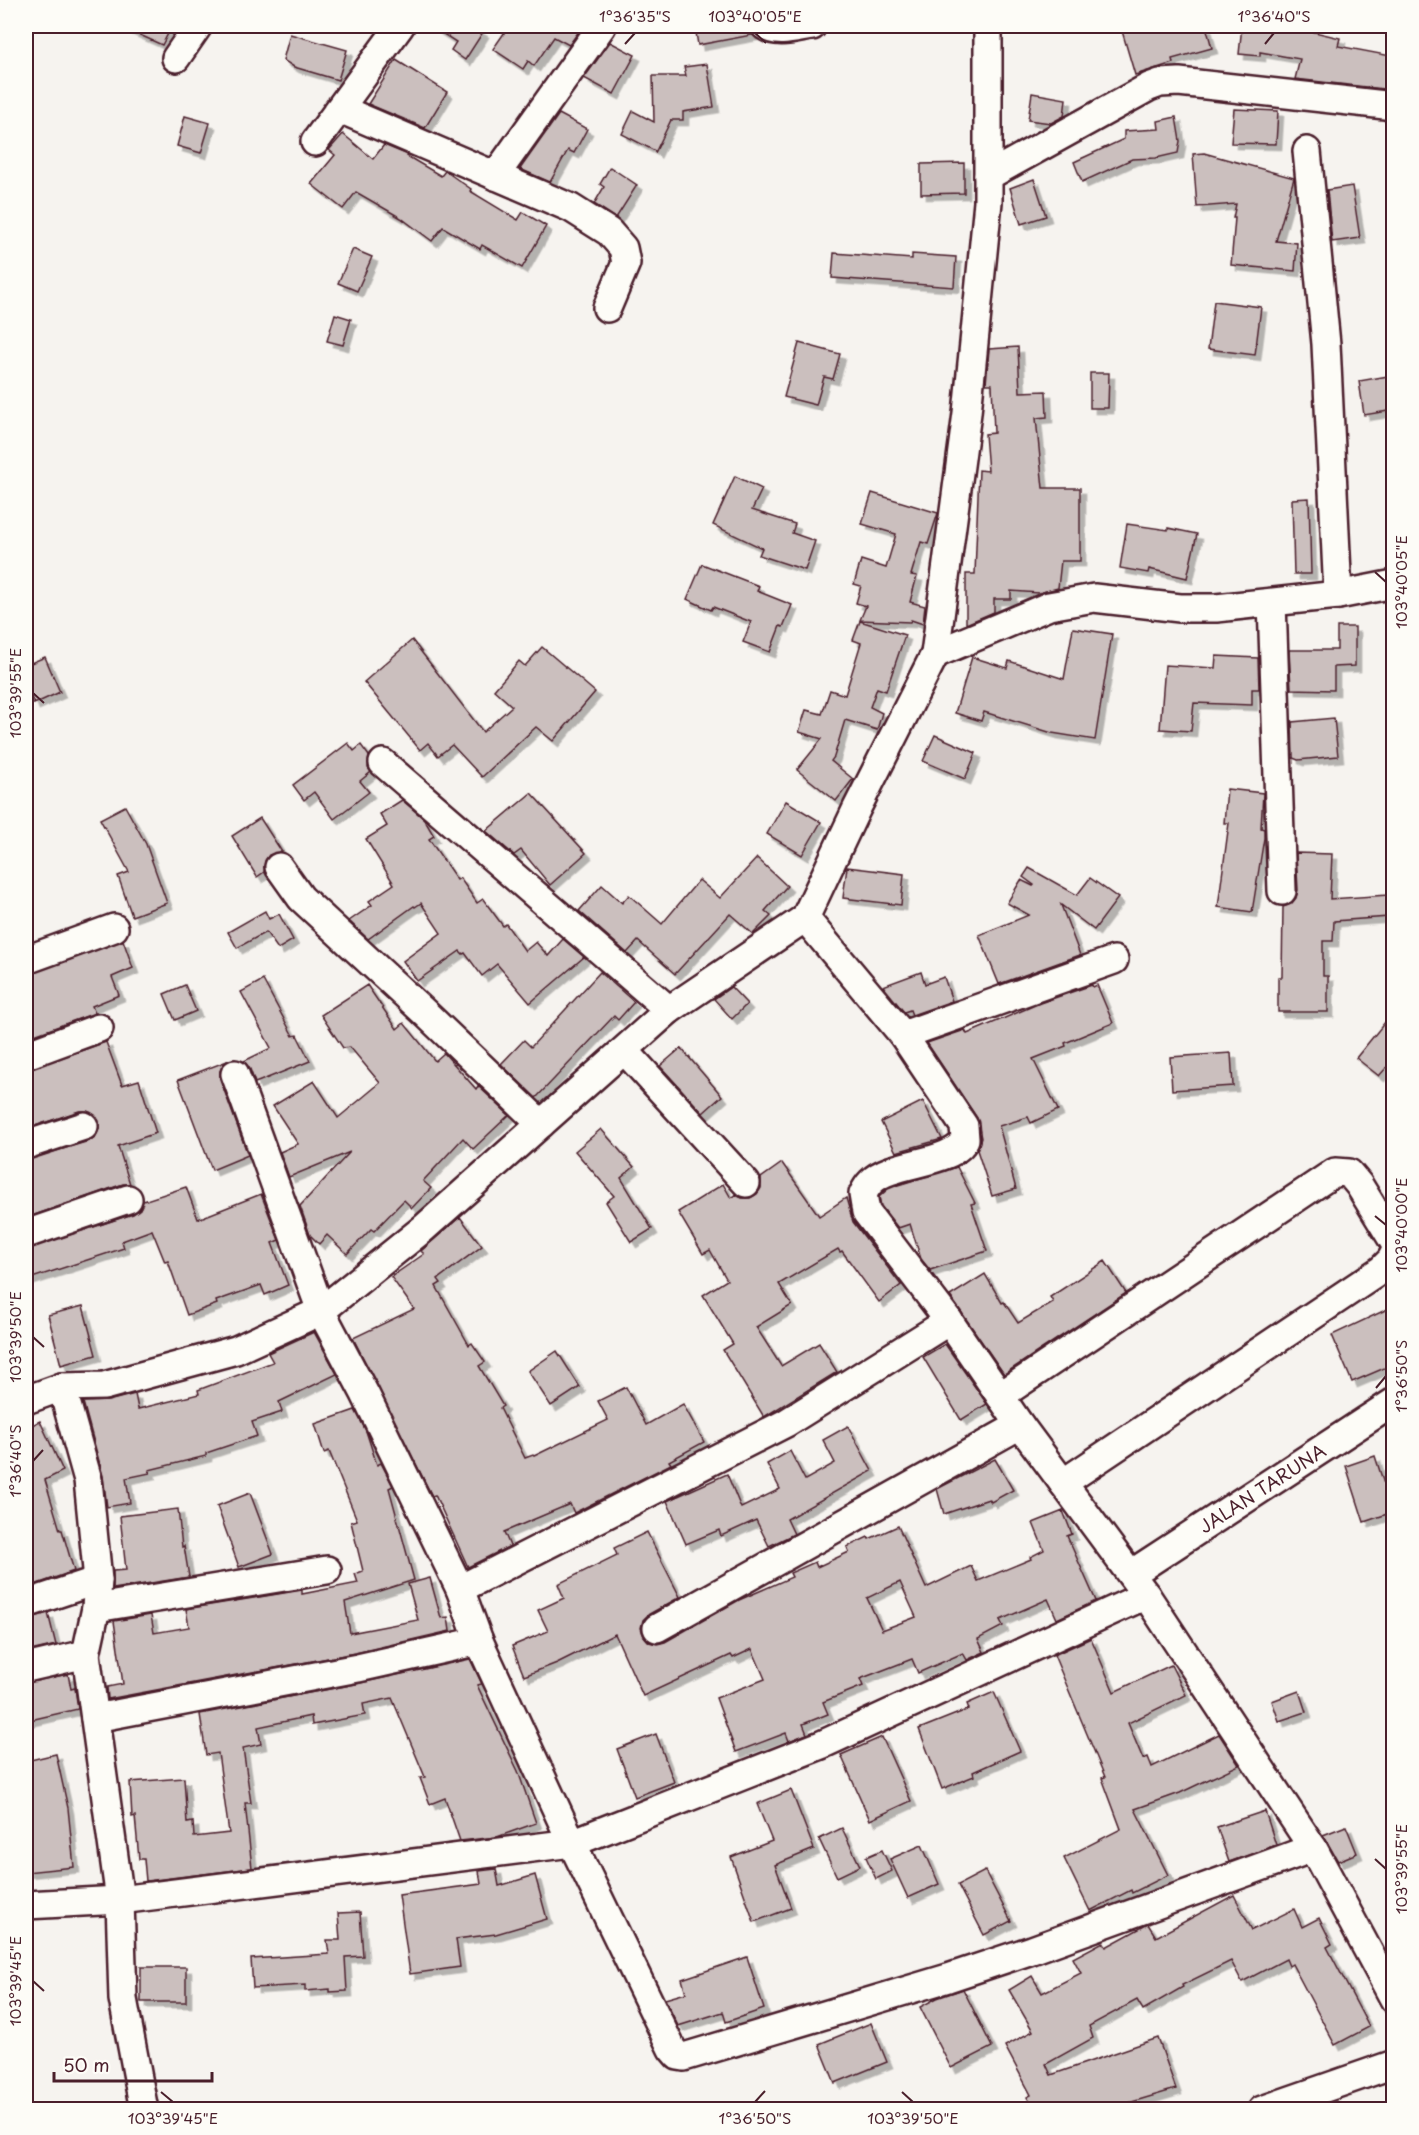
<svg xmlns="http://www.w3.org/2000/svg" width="1419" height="2135" viewBox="0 0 1419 2135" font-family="'Playpen Sans',sans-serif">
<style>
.building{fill:#cbbfbe;stroke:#4a1f2b;stroke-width:1.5;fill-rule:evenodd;filter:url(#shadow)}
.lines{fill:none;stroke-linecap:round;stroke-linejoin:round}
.minor-casing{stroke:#4a1f2b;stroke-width:32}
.minor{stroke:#fdfcf7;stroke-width:27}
.ticks{fill:none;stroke:#4a1f2b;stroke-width:2}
.labels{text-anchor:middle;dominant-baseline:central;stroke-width:5;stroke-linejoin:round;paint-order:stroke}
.street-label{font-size:18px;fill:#4a1f2b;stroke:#fdfcf7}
.neatline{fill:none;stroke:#4a1f2b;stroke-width:2}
.ticks-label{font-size:15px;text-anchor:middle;fill:#4a1f2b}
</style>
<defs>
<filter id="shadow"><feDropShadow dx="5.5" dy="5.5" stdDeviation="0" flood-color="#0004"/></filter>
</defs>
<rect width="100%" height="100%" fill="#f6f3ef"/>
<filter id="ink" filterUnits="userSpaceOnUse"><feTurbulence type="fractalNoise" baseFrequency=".0167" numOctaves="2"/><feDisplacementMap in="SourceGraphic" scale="12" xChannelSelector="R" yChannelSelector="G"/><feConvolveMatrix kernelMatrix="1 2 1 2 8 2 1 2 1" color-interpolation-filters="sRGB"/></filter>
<g filter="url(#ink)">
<g class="building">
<polygon points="120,26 172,26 162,45"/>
<polygon points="431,26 473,26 483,32 465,60 451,50 456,42"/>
<polygon points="509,26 579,26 582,27 569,45 554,37 534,66 528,61 523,69 493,49"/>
<polygon points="695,26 749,26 752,35 698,45"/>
<polygon points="1138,26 1206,26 1212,48 1172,59 1173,63 1135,75 1122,31"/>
<polygon points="1242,26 1303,26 1302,29 1340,38 1338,46 1391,56 1384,89 1295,79 1300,59 1260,52 1260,56 1239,54"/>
<polygon points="290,34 347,50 338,80 294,67 283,60"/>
<polygon points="610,42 635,55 614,94 584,78"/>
<polygon points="396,60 447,92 425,128 368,104"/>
<polygon points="707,64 714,107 683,112 683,120 671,120 655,153 655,151 622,134 633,111 654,122 653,76 686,76 684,67"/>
<polygon points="1032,93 1066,99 1064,116 1051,123 1028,120"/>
<polygon points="1234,109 1278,111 1276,144 1231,143"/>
<polygon points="559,114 587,129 574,153 568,150 550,182 520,169"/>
<polygon points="185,116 210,123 201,153 177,146"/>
<polygon points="1176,117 1180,141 1178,153 1156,158 1132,159 1082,182 1074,162 1124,139 1124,131 1159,129 1158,121"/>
<polygon points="343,134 373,159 384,145 408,155 407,156 441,176 445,171 448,173 471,189 470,191 518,220 523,212 546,226 522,268 482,245 480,249 443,227 432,241 401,218 356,192 343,209 311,184 335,155 329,150"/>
<polygon points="1204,153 1294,178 1276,241 1297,243 1295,271 1231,265 1235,218 1233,218 1236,204 1197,207 1193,154"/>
<polygon points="964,163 964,193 921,194 921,164"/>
<polygon points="610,167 637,185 616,218 594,204 604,187 600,184"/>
<polygon points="1034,179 1046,216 1021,224 1010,188"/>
<polygon points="1352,186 1360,238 1332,242 1327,190"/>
<polygon points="353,249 372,257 357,291 338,283"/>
<polygon points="834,253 912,259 912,254 956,257 954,287 832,278"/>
<polygon points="1214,301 1261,307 1255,355 1208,349"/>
<polygon points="335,314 351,319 343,345 327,341"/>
<polygon points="799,343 840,354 833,379 824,377 816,405 784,397"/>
<polygon points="1018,347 1020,392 1046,391 1047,417 1036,418 1043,488 1080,488 1080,561 1061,561 1058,588 1039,593 1011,591 1011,599 994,599 994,612 966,624 966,574 975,574 979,470 988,471 985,434 994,433 992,384 986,384 989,349"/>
<polygon points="1090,373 1109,373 1108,408 1090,408"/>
<polygon points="1394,375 1394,410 1364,415 1359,381"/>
<polygon points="735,476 762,489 752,510 795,524 792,533 815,541 805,570 759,555 762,548 713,525"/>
<polygon points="872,493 938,513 928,544 921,542 911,575 917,576 910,602 925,606 923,624 911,620 910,622 860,620 866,606 856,603 861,586 854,584 861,560 886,568 896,534 862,524"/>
<polygon points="1309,498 1311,574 1294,574 1292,499"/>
<polygon points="1127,524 1168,530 1168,528 1197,534 1187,578 1149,569 1148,573 1120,568"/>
<polygon points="702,564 759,586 757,591 792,605 783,627 780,626 770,652 743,642 751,622 713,607 711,610 687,599"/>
<polygon points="860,621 905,635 886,691 877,688 870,707 882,713 877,730 845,720 834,757 831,761 853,779 836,801 797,770 822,739 799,732 806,710 822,714 830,690 845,695 861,643 853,640"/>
<polygon points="1337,627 1355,627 1355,666 1334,667 1334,690 1291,689 1289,650 1337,650"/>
<polygon points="1073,628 1112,634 1095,740 1052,733 984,712 981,721 955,713 972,657 1007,668 1009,661 1064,679"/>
<polygon points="412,640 483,732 512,706 494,690 519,661 525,666 542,647 595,692 553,741 536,727 482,777 452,745 438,756 428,743 420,750 364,682"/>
<polygon points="1216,656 1258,658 1259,689 1252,689 1252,705 1194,703 1191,731 1160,729 1165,665 1215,668"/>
<polygon points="45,657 60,692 34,704 26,684 26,665"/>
<polygon points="1334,718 1338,756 1298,760 1293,758 1292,722"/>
<polygon points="935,735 976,753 965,779 923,761"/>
<polygon points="348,743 354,751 361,745 369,756 368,768 371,772 360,781 369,792 334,819 314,792 304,800 293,785"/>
<polygon points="1227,789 1263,793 1261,828 1264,829 1264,838 1252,912 1218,907 1229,823 1224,823"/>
<polygon points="531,793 586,853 550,885 521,850 514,855 486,831"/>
<polygon points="402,800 424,819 434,836 429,839 457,880 460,878 477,903 483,899 503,926 506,924 525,951 536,942 548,956 563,939 584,957 530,1003 497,964 482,976 465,953 463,954 460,951 417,981 403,961 441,933 421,903 415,907 414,906 368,939 349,921 372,905 369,901 394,884 366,839 387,826 380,814"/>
<polygon points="786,801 821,822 802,855 767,834"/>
<polygon points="125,806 146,844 167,903 132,916 118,876 129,872 100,819"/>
<polygon points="260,818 282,852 269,855 265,861 264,872 257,877 232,836"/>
<polygon points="1296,853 1332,854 1330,899 1388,895 1389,917 1334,921 1333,941 1323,941 1323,976 1328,976 1328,1012 1278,1012 1278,977 1282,977 1283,907 1291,904 1296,898 1298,890"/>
<polygon points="757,858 787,886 765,911 771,916 753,934 730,914 675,974 638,941 627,953 579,911 602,885 622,903 629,895 662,924 699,880 720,898"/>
<polygon points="847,867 904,874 901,905 843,898"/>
<polygon points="1029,868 1077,895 1090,878 1118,898 1094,930 1061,905 1080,955 999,984 979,935 1029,915 1007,903 1021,880 1033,886 1034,885 1023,877"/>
<polygon points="265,911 269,919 279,914 293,940 278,949 266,932 237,948 228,932"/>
<polygon points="123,940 133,968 112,977 119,995 92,1006 95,1013 26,1038 26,975"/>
<polygon points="600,972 634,1002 618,1020 614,1016 536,1098 501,1064 524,1040 531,1047"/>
<polygon points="921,972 925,984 944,977 952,1001 912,1015 910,1010 904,1012 883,986"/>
<polygon points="263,980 293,1036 297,1035 310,1061 255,1083 250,1069 244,1061 271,1048 241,992"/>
<polygon points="185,985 196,1011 175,1020 164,994"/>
<polygon points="367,985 397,1029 404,1023 435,1061 444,1053 476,1089 478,1086 509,1115 473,1149 463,1138 423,1181 431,1188 412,1208 404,1200 374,1231 371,1229 347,1254 327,1235 319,1244 310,1235 300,1206 350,1152 289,1177 280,1152 298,1144 273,1106 314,1081 338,1118 380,1083 350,1047 343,1048 321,1015"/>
<polygon points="1092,985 1093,987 1097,985 1113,1023 1065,1043 1066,1046 1033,1059 1058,1110 1031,1123 1028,1117 999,1126 1016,1189 992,1196 977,1150 981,1138 977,1118 927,1043 965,1030 967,1034 1040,1003"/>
<polygon points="731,987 747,1004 732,1019 714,999"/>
<polygon points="1394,1011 1394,1059 1379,1076 1356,1058"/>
<polygon points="106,1042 122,1085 139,1080 156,1133 118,1146 130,1184 123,1184 26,1218 26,1160 89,1141 96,1136 99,1129 99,1121 95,1115 87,1111 79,1111 26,1129 26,1070"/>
<polygon points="681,1048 722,1096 703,1113 660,1066"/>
<polygon points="1231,1053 1233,1086 1172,1090 1170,1057"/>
<polygon points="227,1061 220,1071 220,1079 248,1155 212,1170 178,1080"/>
<polygon points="923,1101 942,1139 896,1152 881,1122"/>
<polygon points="601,1129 634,1167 621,1178 652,1229 631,1242 606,1202 614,1196 575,1151"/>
<polygon points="782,1163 819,1216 846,1198 853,1222 901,1285 879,1302 842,1251 840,1252 838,1249 779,1284 792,1305 756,1327 781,1366 819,1343 837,1372 764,1417 723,1350 733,1344 703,1295 727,1280 710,1250 703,1254 678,1212 723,1184 731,1198 736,1195 742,1198 750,1198 757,1194 761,1188 761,1178"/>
<polygon points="957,1167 975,1203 971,1204 987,1251 930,1270 921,1259 910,1224 898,1228 881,1206 879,1197 888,1189 898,1185"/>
<polygon points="186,1187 198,1219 261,1194 279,1240 272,1243 288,1285 265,1295 261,1285 216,1301 217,1304 187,1315 168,1261 165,1262 152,1230 122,1241 124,1248 26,1280 26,1249 133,1214 140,1209 143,1201"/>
<polygon points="460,1217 482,1246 438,1279 441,1283 436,1286 469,1345 472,1343 485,1362 479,1366 503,1406 500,1408 525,1458 533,1455 534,1456 608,1420 598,1401 626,1387 646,1425 683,1404 704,1442 669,1461 671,1464 574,1513 570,1504 504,1532 510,1546 468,1567 435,1495 432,1496 353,1338 414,1309 391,1277 424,1254 421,1251"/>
<polygon points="1105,1261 1126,1293 1004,1374 950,1296 985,1274 1002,1303 1004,1302 1018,1323 1053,1302 1050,1297"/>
<polygon points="83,1306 96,1355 61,1365 48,1315"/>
<polygon points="1394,1306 1394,1364 1352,1382 1332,1335"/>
<polygon points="314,1332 337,1374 279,1402 282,1412 252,1422 257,1436 206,1453 206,1456 149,1470 150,1473 126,1478 130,1503 107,1507 103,1476 83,1402 108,1401 135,1394 138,1409 199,1394 198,1390 273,1362 268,1353"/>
<polygon points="945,1344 987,1404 961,1420 923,1357"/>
<polygon points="557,1351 580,1387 551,1406 528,1371"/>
<polygon points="355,1410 366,1431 377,1465 381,1463 393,1486 389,1488 414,1580 345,1602 350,1633 418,1620 408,1584 430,1578 441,1618 448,1617 450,1631 355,1653 108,1699 107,1687 123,1684 114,1621 151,1615 154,1633 189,1627 186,1609 302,1590 302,1594 358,1583 355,1574 363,1571 351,1522 357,1520 329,1451 324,1453 315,1424"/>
<polygon points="40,1421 63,1471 45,1480 60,1530 62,1530 74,1571 26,1588 26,1428"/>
<polygon points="848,1426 872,1471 787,1519 794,1534 769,1546 756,1520 721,1536 719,1530 686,1544 667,1501 727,1474 741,1508 780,1489 767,1464 790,1451 805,1480 835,1463 823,1440"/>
<polygon points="1375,1456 1393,1512 1364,1522 1346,1466"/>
<polygon points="995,1459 1013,1490 991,1502 989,1499 944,1514 937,1489"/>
<polygon points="250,1493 273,1554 239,1567 217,1506"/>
<polygon points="178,1509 182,1547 184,1546 189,1577 113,1589 113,1571 126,1570 120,1516"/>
<path d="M 1063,1511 L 1072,1534 L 1067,1536 L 1096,1601 L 1057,1619 L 1048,1599 L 1000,1620 L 1003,1626 L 978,1639 L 984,1652 L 967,1660 L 963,1653 L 918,1673 L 912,1659 L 860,1679 L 863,1686 L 823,1702 L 828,1714 L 803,1724 L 807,1734 L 789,1741 L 786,1733 L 736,1752 L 716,1698 L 765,1679 L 752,1649 L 733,1658 L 731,1655 L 643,1696 L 615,1634 L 557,1663 L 524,1676 L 512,1646 L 548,1631 L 538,1610 L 564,1598 L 558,1584 L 617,1555 L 614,1548 L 647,1532 L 680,1597 L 649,1614 L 643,1620 L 641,1628 L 644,1636 L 649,1642 L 657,1644 L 665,1642 L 739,1600 L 792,1577 L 790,1573 L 815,1562 L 817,1567 L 849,1552 L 847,1547 L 868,1537 L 869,1539 L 898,1526 L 926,1588 L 971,1566 L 978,1581 L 1031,1559 L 1030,1557 L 1044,1550 L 1033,1523 ZM 900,1582 L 916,1617 L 882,1630 L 867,1598 Z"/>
<polygon points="48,1613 56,1645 26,1652 26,1619"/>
<polygon points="1091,1638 1114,1692 1171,1665 1186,1695 1128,1723 1143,1759 1148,1757 1152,1767 1219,1734 1239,1765 1180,1793 1135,1809 1168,1875 1132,1893 1131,1890 1090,1911 1064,1858 1121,1829 1102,1778 1105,1777 1054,1655"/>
<polygon points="470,1659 482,1684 477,1685 518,1771 536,1823 497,1837 460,1841 445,1798 430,1804 420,1778 425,1777 392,1698 363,1704 365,1715 312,1725 311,1716 258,1727 261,1744 243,1748 251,1803 245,1803 252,1868 146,1881 144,1859 139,1859 135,1816 132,1817 130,1782 184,1778 187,1823 193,1822 194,1837 229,1833 218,1753 206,1755 200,1714 361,1683"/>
<polygon points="68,1674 71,1689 75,1688 78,1709 26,1721 26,1683"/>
<polygon points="1299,1691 1306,1712 1279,1721 1272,1701"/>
<polygon points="994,1692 1020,1751 973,1772 974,1776 942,1789 919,1729 969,1709 967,1704"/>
<polygon points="656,1734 674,1782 635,1797 617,1749"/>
<polygon points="882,1737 911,1801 870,1820 841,1755"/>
<polygon points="56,1754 68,1808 74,1867 26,1872 26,1761"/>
<polygon points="791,1790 814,1849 775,1865 791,1908 754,1922 731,1857 772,1841 757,1804"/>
<polygon points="1265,1811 1276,1845 1229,1862 1217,1827"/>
<polygon points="1346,1826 1357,1853 1338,1861 1323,1835"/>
<polygon points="842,1828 860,1866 837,1877 819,1839"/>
<polygon points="922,1845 939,1884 908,1898 890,1859"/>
<polygon points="882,1850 892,1871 876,1879 866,1857"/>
<polygon points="496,1869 499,1886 535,1875 547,1919 496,1934 456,1939 460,1967 410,1974 399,1895 481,1884 479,1871"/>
<polygon points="985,1871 1011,1921 984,1935 958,1885"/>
<polygon points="1234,1895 1252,1930 1294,1909 1302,1927 1319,1918 1332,1944 1327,1947 1369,2027 1335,2045 1292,1964 1289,1966 1286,1959 1242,1982 1231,1961 1182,1985 1183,1987 1143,2010 1137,2000 1089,2026 1093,2038 1046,2064 1051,2075 1158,2038 1176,2089 1108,2109 1034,2109 1027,2097 1031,2095 1005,2046 1033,2031 1009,1990 1032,1976 1042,1993 1081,1973 1073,1958 1103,1942 1106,1947 1148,1924 1156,1937"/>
<polygon points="360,1912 363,1956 345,1957 347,1991 330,1992 330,1989 305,1991 305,1985 253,1988 251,1959 329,1954 327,1940 340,1940 338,1913"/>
<polygon points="747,1957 764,2009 726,2022 723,2012 678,2026 665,1999 686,1993 682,1979"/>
<rect x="141" y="1967" width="45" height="35"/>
<polygon points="963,1989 992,2047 951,2068 920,2007 937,1998"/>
<polygon points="871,2023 887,2062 835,2083 819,2044"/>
</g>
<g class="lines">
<g class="minor-casing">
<g id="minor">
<path d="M 765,26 C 778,35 797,28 812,26"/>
<polyline points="176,58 198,26"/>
<polyline points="340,109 571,208 609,232 623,248 626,263 607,308"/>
<polyline points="315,142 400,26"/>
<polyline points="1307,151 1326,344 1338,595"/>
<polyline points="495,176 602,26"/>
<polyline points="988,176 1149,87 1160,83 1179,82 1394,106"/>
<polyline points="1272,603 1282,891"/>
<polyline points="935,654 1049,606 1094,598 1180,608 1216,608 1338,595 1394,584"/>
<polyline points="383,763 669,1010"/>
<polyline points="279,867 301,898 423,1011 541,1124"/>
<path d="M 805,918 L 903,1035 L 964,1126 L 965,1139 C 953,1165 891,1161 871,1182 C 868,1185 865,1190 863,1194 L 866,1212 L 949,1321 L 1020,1425 L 1146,1595 L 1313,1848 L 1394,1999"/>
<polyline points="26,960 114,928"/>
<polyline points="903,1035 1114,960"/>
<polyline points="625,1051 746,1183"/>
<polyline points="26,1055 99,1028"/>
<polyline points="235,1074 321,1311 365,1394 460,1589 479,1641 572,1843 821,1745 1146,1595"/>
<polyline points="26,1145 84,1126"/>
<polyline points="26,1234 128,1199"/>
<polyline points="62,1387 88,1480 98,1580 96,1608 86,1654 120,1900 123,1999 144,2110"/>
<polyline points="1000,1396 1335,1172 1349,1173 1359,1185 1394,1242"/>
<polyline points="26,1400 62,1387 104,1386 236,1350 321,1311 424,1228 669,1010 805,918 857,808 935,654 967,413 988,202 988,26"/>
<polyline points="1063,1483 1381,1270 1391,1260 1394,1254"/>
<polyline points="1131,1574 1394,1402"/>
<polyline points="460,1589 786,1423 949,1321"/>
<polyline points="26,1604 98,1580"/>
<polyline points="96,1608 327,1570"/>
<polyline points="657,1628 1020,1425"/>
<polyline points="26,1668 86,1654"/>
<polyline points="95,1718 358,1668 479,1641"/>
<polyline points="26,1905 120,1900 572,1843 672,2049 678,2056 684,2057 948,1978 1032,1950 1313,1848"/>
<polyline points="1262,2110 1394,2064"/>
</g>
</g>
<use href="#minor" class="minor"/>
</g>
</g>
<path class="ticks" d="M 755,33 L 766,43M 625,44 L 635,33M 1265,44 L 1274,33M 1375,572 L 1386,582M 33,693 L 44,703M 1375,1216 L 1386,1225M 33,1337 L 44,1347M 1376,1388 L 1386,1376M 33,1461 L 43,1450M 1375,1859 L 1386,1869M 33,1981 L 44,1991M 161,2092 L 173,2102M 902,2092 L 913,2102M 755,2102 L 765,2091"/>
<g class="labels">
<g class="street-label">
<text transform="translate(1262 1488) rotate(-33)">JALAN TARUNA</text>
</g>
</g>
<rect width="1419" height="2135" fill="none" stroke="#fdfcf7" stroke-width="66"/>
<path d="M54 2072v9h158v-9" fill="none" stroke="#4a1f2b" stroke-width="3"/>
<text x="63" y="2072" font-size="18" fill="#4a1f2b" stroke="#fdfcf7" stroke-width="4.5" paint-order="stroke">50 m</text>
<rect x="33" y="33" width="1353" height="2069" class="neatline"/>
<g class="ticks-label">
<text x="635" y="22">1°36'35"S</text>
<text x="755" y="22">103°40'05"E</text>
<text x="1274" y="22">1°36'40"S</text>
<text transform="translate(1402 582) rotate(-90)" y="5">103°40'05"E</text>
<text transform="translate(16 693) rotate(-90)" y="5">103°39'55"E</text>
<text transform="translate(1402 1225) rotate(-90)" y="5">103°40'00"E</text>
<text transform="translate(16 1337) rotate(-90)" y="5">103°39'50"E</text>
<text transform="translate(1402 1376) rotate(-90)" y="5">1°36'50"S</text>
<text transform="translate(16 1461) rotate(-90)" y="5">1°36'40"S</text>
<text transform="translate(1402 1869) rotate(-90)" y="5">103°39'55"E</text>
<text transform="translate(16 1981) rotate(-90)" y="5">103°39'45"E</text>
<text x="173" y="2124">103°39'45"E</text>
<text x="755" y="2124">1°36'50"S</text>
<text x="913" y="2124">103°39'50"E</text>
</g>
</svg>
